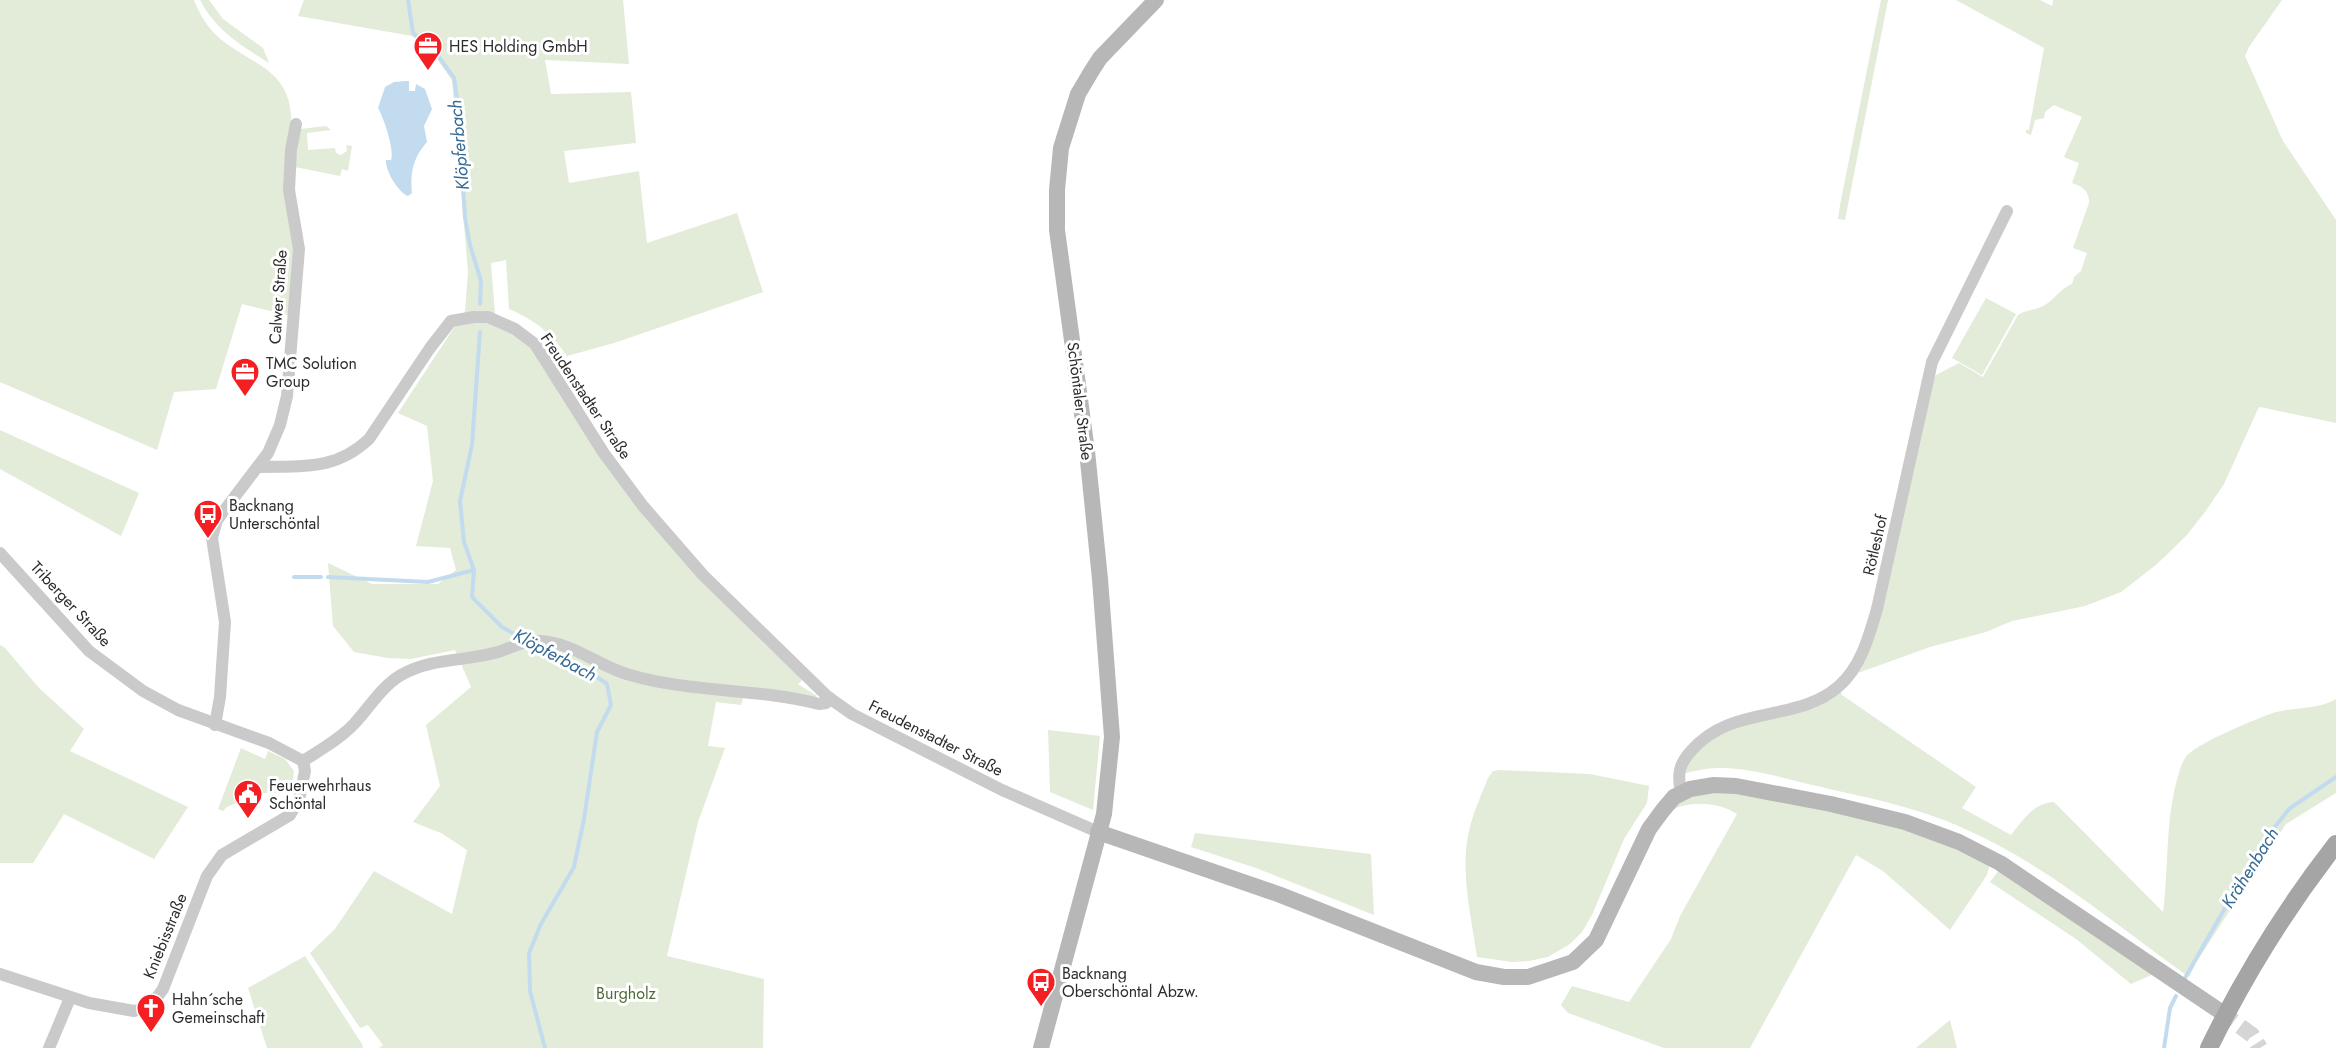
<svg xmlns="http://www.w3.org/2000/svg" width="2336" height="1048" viewBox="0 0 2336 1048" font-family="Jost,sans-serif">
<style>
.green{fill:#e2ecd9}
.water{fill:#c3dbee}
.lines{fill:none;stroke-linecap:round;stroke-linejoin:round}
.stream{stroke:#c3dbee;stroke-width:4}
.secondary-tunnel{stroke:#d5d5d5;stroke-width:16;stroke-dasharray:16 8;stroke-linecap:butt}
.street{stroke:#cacaca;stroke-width:12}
.secondary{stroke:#b7b7b7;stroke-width:16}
.primary{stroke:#a5a5a5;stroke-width:18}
.labels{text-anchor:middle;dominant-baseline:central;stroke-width:6;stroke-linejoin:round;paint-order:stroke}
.poi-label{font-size:16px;fill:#2d2d2d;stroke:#fff;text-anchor:start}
.street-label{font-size:16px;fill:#2d2d2d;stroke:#fff}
.park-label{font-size:16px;fill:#4d6c37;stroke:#fff}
.water-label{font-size:18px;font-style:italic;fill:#356a95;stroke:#fff}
</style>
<rect width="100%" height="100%" fill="#fff"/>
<g class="green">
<path d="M 0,0 L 194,0 C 200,16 209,30 223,41 C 252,64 288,70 291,115 L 295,249 L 291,316 L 242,304 L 216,389 L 174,392 L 157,450 L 0,382 Z"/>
<path d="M 200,0 L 209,0 L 223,19 L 263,48 L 269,63 C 241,45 216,31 200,0 Z"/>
<path d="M 304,0 L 623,0 L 629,64 L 545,60 L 551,94 L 631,92 L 636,143 L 564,151 L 569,183 L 639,171 L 647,243 L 737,213 L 763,292 L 614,343 L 567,356 C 551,333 535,320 509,309 L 506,260 L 491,263 L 496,327 L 513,334 L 531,347 L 700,578 L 763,642 L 803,679 L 798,684 L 817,696 L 813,699 L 747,687 L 741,705 L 716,702 L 708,746 L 725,748 L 698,822 L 667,956 L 764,979 L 763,1048 L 379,1048 L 383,1045 L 368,1025 L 360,1028 L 310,953 L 335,929 L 374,871 L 452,914 L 467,850 L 441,833 L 413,822 L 440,786 L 426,725 L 471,687 L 455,650 L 411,659 L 388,658 L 354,652 L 333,626 L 328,563 L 372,584 L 438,584 L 456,570 L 450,548 L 416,546 L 433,481 L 427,426 L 398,413 L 465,311 L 468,272 L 452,80 L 431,51 L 412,36 L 298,16 Z"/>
<polygon points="1881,0 1888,0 1845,220 1838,219 1840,205"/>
<path d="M 1956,0 L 2040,0 L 2052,6 L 2053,0 L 2282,0 L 2249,47 L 2245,56 L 2283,141 L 2336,220 L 2336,423 L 2260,407 L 2258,409 L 2224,484 L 2205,512 L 2186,536 L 2157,564 L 2121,592 L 2085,606 L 2012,621 L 1986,632 L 1930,647 L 1858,673 L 1862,667 L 1930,382 L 1936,375 L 1959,363 L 1983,377 L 2018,315 C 2027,309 2035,311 2045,305 C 2055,299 2061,288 2072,284 L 2074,277 L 2081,271 L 2087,253 L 2073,248 L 2089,203 C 2089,190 2083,187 2072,183 L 2079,163 L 2064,157 L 2082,117 L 2054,105 L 2045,112 L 2044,118 L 2035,120 L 2031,135 L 2026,133 L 2026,130 L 2029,130 L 2044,48 Z"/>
<polygon points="326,126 331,130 307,133 308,150 335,148 336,153 341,155 347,151 346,145 352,146 348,171 342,169 340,176 295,167 300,129"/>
<polygon points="1986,298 2016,314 1982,375 1952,358"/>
<polygon points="0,430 139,493 121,536 0,469"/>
<polygon points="0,645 5,648 39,688 84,729 70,751 188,807 154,859 64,814 33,863 0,863"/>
<path d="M 1840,690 L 1842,695 L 1976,787 L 1962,808 L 2011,835 C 2023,820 2033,803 2054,802 L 2163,912 C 2169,868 2165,823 2177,780 C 2179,773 2181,764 2185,758 C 2194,744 2252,721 2270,714 C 2291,706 2316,711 2336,699 L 2336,793 L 2286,824 L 2197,961 L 2189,977 C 2117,926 2047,865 1965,829 C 1918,807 1867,798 1817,786 C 1787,779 1748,767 1718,768 C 1706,768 1694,771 1682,774 L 1684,767 L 1711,735 Z"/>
<polygon points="1048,730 1100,736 1093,810 1050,792"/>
<polygon points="241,748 265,759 268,751 285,759 294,771 292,786 288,793 259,793 227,807 223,811 218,809"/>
<path d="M 1500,770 L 1590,774 L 1649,786 L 1647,803 L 1624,839 L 1592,915 L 1582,932 L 1570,944 L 1548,957 L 1529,961 L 1512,962 L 1477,957 C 1471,915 1459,868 1470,827 C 1474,810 1482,794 1488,778 L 1493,771 Z"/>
<path d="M 1725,788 L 1905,827 L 1990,864 L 1987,875 L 1950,930 L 1883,871 L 1856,855 L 1750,1048 L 1664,1048 L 1568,1013 L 1561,1005 L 1572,986 L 1629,1002 L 1671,939 L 1680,916 L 1737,814 C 1717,801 1686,800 1667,813 L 1687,795 Z"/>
<polygon points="1195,833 1371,854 1374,915 1256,868 1191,847"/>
<polygon points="1999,870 2156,973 2131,984 2076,939 1990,882"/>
<polygon points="305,956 362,1044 363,1048 267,1048 248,988"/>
<polygon points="1950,1020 1957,1048 1916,1048"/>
</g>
<path class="water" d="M 405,81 L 409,81 L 409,91 L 415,91 L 416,84 L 425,89 L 432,109 L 424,126 L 427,142 C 413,158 410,172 412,193 L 408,196 C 399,193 385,171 386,160 L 391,160 C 395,151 383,116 378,108 L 385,87 L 394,82 Z"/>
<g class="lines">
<g class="stream">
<polyline points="408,0 413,33 434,50 454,78 459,112 456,134 461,155 465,218 470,245 481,281 480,304"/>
<polyline points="480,332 472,445 460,501 464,542 474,570 472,597 502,627 523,639"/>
<polyline points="294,577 321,577"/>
<polyline points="328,577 428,582 474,570"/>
<polyline points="535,646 583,667 607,684 611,705 597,732 584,819 574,867 541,924 529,953 530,991 545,1048"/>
<polyline points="2185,978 2263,842 2289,809 2336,777"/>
<polyline points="2164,1048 2170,1008 2176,996"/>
</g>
<polyline class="secondary-tunnel" points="2221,1012 2252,1035 2260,1048"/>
<g class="street">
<path d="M 259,467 C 302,466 335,471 369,439 L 430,348 L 451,321 L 474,317 L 488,317 L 515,329 L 535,344 L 603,452 L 643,506 L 703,575 L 828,697 L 852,714 L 1002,790 L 1098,832"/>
<polyline points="0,553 89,651 143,691 178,710 269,743 303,761 305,771 299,800 290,815 222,855 207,876 163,989 150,1007 134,1011 89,1003 0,974"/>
<polyline points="215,725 220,697 225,622 212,538 217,520 268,453 280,425 287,396 299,249 289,190 291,150 296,124"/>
<path d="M 303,761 C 320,750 340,739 354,724 C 369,708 382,686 401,675 C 433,657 464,662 498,652 C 513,647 525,640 541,641 C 574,643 600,667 630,675 C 692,693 757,688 819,704 L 826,703 L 830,698"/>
<path d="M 1681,792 C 1677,775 1679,764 1691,751 C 1733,703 1796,724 1839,686 C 1861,667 1869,636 1877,609 L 1932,362 L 2007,211"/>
<polyline points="49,1048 70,998"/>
</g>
<g class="secondary">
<polyline points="1098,832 1278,894 1476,972 1504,977 1528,977 1573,962 1596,940 1649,829 1663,810 1674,797 1690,789 1714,785 1736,786 1831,804 1905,822 1959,842 2000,863 2221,1012"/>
<polyline points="1041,1048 1104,814 1112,737 1100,579 1087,451 1057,230 1057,190 1061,148 1078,94 1091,72 1100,58 1156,0"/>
</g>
<path class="primary" d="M 2209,1048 C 2244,976 2287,907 2336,844"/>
</g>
<defs>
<g id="office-pin" transform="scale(1.5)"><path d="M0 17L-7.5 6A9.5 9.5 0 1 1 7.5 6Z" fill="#f41f22" stroke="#fff"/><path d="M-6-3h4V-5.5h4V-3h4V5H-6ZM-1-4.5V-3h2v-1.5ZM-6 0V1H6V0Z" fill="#fff"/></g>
<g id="bus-pin" transform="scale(1.5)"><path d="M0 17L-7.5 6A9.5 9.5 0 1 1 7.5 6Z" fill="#f41f22" stroke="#fff"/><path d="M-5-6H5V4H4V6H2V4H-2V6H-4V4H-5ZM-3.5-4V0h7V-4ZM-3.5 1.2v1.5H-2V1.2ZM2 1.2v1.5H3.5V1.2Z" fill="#fff"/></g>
<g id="civic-pin" transform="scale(1.5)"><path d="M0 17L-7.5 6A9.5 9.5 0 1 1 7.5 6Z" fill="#f41f22" stroke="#fff"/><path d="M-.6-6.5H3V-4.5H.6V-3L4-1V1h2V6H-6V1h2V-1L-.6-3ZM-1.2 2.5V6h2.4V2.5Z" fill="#fff"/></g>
<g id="church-pin" transform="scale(1.5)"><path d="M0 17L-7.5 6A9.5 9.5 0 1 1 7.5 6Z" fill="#f41f22" stroke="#fff"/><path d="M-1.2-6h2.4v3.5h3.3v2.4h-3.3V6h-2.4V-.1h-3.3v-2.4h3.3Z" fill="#fff"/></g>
</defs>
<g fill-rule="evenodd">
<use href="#office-pin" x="428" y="46"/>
<use href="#office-pin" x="245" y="372"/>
<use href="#bus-pin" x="208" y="514"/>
<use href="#civic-pin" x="248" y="794"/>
<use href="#bus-pin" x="1041" y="982"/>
<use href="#church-pin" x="151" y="1008"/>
</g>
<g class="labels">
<g class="poi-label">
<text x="449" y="46">HES Holding GmbH</text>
<text x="266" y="363">TMC Solution<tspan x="266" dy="18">Group</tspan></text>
<text x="229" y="505">Backnang<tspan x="229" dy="18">Unterschöntal</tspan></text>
<text x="269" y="785">Feuerwehrhaus<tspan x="269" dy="18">Schöntal</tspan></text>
<text x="1062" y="973">Backnang<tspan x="1062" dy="18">Oberschöntal Abzw.</tspan></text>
<text x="172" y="999">Hahn´sche<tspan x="172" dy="18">Gemeinschaft</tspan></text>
</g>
<g class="street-label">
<text transform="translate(278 297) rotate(-86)">Calwer Straße</text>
<text transform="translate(586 396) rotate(56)">Freudenstadter Straße</text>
<text transform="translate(1080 401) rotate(83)">Schöntaler Straße</text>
<text transform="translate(1875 545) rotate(-77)">Rötleshof</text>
<text transform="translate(71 604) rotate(47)">Triberger Straße</text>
<text transform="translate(936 738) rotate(27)">Freudenstadter Straße</text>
<text transform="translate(165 936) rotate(-68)">Kniebisstraße</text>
</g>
<g class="park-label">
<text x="626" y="993">Burgholz</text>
</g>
<g class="water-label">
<text transform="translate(459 145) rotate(-95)">Klöpferbach</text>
<text transform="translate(555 655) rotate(28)">Klöpferbach</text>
<text transform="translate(2250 868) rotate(-58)">Krähenbach</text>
</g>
</g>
</svg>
